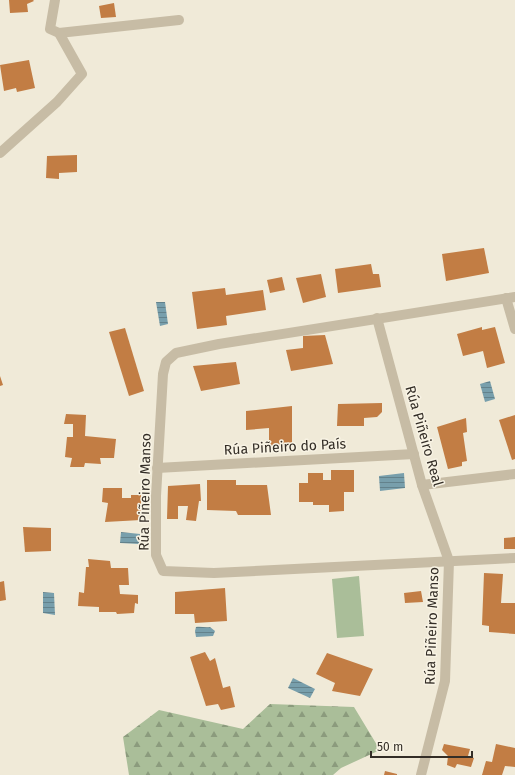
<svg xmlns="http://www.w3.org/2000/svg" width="515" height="775" viewBox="0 0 515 775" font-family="'Fira Sans',sans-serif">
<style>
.green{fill:#aabe99}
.forest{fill:url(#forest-firs)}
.water{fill:url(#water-rules)}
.building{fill:#c27d44}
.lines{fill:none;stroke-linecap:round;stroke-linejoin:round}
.minor{stroke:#c7bca5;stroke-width:10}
.labels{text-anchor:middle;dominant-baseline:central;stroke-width:3;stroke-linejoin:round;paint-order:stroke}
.street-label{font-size:14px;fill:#332d26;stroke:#f8f3e4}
</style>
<defs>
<pattern id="forest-firs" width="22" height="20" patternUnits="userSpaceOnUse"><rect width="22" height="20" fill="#aabe99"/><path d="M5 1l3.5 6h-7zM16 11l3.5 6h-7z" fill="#8b9b7d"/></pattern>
<pattern id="water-rules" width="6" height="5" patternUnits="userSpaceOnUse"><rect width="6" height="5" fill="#789fac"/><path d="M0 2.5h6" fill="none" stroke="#63828c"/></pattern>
</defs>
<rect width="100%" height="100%" fill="#f0ead8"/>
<polygon class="green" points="359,576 364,636 337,638 332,579"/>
<polygon class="forest" points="270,704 354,707 380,750 341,768 333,775 129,775 123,737 159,710 243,729"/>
<g class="water">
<polygon points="156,302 165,302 168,324 160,326"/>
<polygon points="490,381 495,399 485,402 480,384"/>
<polygon points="404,473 405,488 380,491 379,476"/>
<polygon points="121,532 140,534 139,544 120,543"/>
<polygon points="43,592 54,593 55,615 43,613"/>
<path d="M 196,627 C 201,626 205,628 210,627 L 215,631 L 213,636 L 196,637 L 195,631 Z"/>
<polygon points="293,678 315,689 310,698 288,688"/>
</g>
<g class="building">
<polygon points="9,0 33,0 34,1 27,4 28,12 10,13"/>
<polygon points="114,3 116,17 101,18 99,6"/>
<polygon points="29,60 35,88 17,92 16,88 4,91 0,65"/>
<polygon points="77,155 77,172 59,173 59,179 46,178 47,156"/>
<polygon points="484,248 489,273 446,281 442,254"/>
<polygon points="371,264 373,274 379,274 381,287 338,293 335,269"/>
<polygon points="321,274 326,297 303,303 296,278"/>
<polygon points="282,277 285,290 270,293 267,280"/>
<polygon points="225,288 226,295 263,290 266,310 226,316 227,325 197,329 192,292"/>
<polygon points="482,327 482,330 495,327 505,363 487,368 483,351 463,356 457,334"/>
<polygon points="125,328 144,391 129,396 109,332"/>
<polygon points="325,335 333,364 291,371 286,350 303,348 303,336"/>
<polygon points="236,362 240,384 201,391 193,366"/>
<polygon points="0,376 3,385 0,386"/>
<polygon points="382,403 382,412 377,417 364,418 364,426 337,426 338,404"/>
<polygon points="292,406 292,446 269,447 269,428 246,430 246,411"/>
<polygon points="66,414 86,415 85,436 116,439 114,458 100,458 101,464 85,463 84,467 70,467 72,458 65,457 67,437 73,437 73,424 64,424"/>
<polygon points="515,415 515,459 512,460 499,420"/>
<polygon points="466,418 467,432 463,433 467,461 462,462 462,466 448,469 437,427"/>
<polygon points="331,470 354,470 354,492 344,492 344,511 329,512 329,505 313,505 313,502 299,502 299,483 308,483 308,473 323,473 323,480 331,480"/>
<polygon points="207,480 236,480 236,485 267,485 271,515 238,515 236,511 207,510"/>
<polygon points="200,484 201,501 199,501 196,521 186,520 188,506 178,506 178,519 167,519 168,486"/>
<polygon points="103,488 122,488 122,498 131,498 131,495 141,495 141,520 105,522 108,503 102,502"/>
<polygon points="23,527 51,528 51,551 25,552"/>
<polygon points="515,537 515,549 504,549 504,538"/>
<polygon points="88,559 110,561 111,568 128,568 129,585 119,585 120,594 138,595 138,604 135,603 134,613 117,614 116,612 99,612 99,607 78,606 79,592 84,593 86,567 89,567"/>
<polygon points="484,573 503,574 501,603 515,603 515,634 489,632 489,626 482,625"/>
<polygon points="4,581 6,600 0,601 0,582"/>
<polygon points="225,588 227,621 195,623 194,614 175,614 175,592"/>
<polygon points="421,591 423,602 405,603 404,593"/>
<polygon points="205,652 210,661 215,658 223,688 230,686 235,707 221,710 218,704 206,706 190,657"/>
<polygon points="327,653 373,669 360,696 332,691 335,683 316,674"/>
<polygon points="444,744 470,749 468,756 474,758 471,767 457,764 455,768 447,765 448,756 442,750"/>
<polygon points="496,744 515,748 515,767 505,766 502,775 482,775 486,761 492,762"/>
<polygon points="385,771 397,774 397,775 384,775"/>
</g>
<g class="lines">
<g class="minor">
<polyline points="59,33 179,20"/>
<polyline points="0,153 57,102 82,74 59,33 50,29 55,0"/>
<polyline points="515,297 219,344 176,353 166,362 163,374 156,496 156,555 163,571 214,573 515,558"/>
<polyline points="506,298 515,329"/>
<polyline points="377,318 422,485 449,561 445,681 421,775"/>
<polyline points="157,468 414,454"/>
<polyline points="422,485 515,474"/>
</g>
</g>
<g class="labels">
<g class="street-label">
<text transform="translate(424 436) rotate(74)">Rúa Piñeiro Real</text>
<text transform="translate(285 447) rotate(-3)">Rúa Piñeiro do País</text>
<text transform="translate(145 492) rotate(-89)">Rúa Piñeiro Manso</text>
<text transform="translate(432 626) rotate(-88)">Rúa Piñeiro Manso</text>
</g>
</g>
<path d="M371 751v6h101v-6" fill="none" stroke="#332d26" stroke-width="2"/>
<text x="377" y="751" font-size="12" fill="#332d26" stroke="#f8f3e4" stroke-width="3" paint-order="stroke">50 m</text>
</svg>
